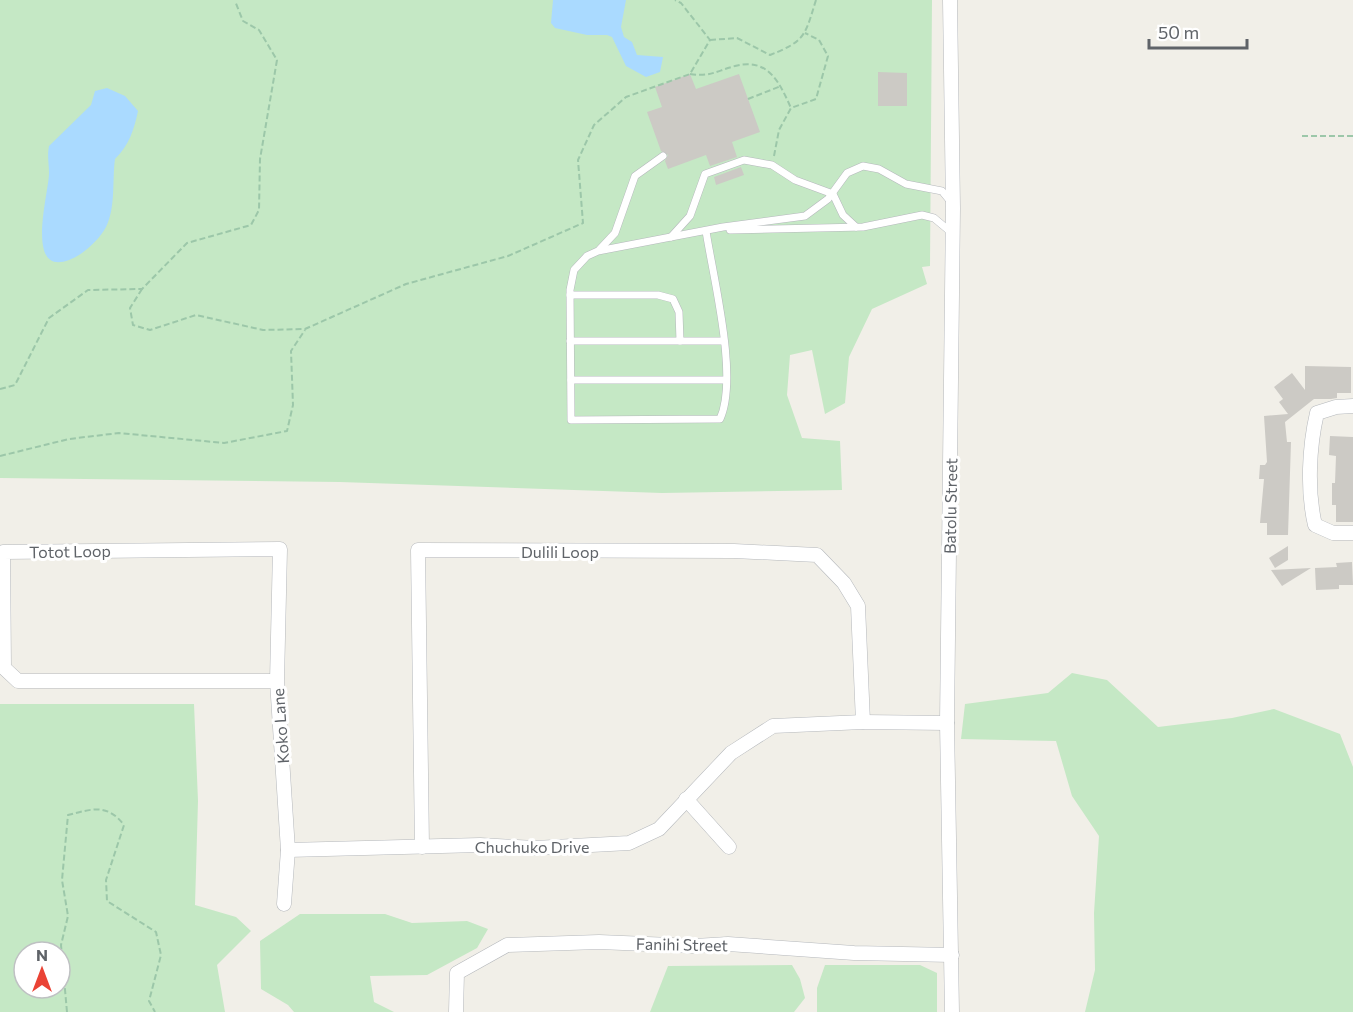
<svg xmlns="http://www.w3.org/2000/svg" width="1353" height="1012" viewBox="0 0 1353 1012" font-family="Commissioner,sans-serif">
<style>
.green{fill:#c5e8c5;fill-rule:evenodd}
.water{fill:#aadaff}
.building{fill:#cccac5}
.lines{fill:none;stroke-linecap:round;stroke-linejoin:round}
.service-casing{stroke:#b5b8bc;stroke-width:8}
.minor-casing{stroke:#b5b8bc;stroke-width:15}
.path{stroke:#9cc7a9;stroke-width:2;stroke-dasharray:6 3;stroke-linecap:butt}
.service{stroke:#fff;stroke-width:7}
.minor{stroke:#fff;stroke-width:14}
.labels{text-anchor:middle;dominant-baseline:central;stroke-width:6;stroke-linejoin:round;paint-order:stroke}
.street-label{font-size:16px;fill:#5f6368;stroke:#fff}
</style>
<rect width="100%" height="100%" fill="#f1efe8"/>
<g class="green">
<polygon points="0,0 932,0 930,266 922,267 927,284 872,309 849,357 845,403 825,414 812,350 790,355 787,395 802,438 840,441 842,490 662,493 340,482 0,478"/>
<polygon points="1072,673 1107,680 1158,727 1232,718 1274,709 1340,734 1353,767 1353,1012 1085,1012 1095,970 1094,913 1099,836 1072,796 1056,741 961,739 965,704 1048,693"/>
<path d="M 0,704 L 194,704 L 198,801 L 195,905 L 236,917 L 251,931 L 217,965 L 225,1012 L 0,1012 ZM 24,952 L 60,952 L 60,988 L 24,988 Z"/>
<polygon points="300,914 385,914 412,923 467,921 488,929 477,948 427,975 370,976 374,1002 394,1012 294,1012 288,1005 261,989 260,941"/>
<polygon points="792,965 800,979 805,998 794,1012 650,1012 668,966"/>
<polygon points="825,965 920,965 937,973 937,1012 817,1012 817,988"/>
</g>
<g class="water">
<polygon points="553,0 626,0 621,27 624,37 632,42 637,55 663,57 660,72 646,77 626,66 612,37 607,35 587,35 555,28 551,23"/>
<path d="M 107,88 L 125,96 L 138,111 C 134,130 129,145 115,159 C 112,180 116,207 106,227 C 99,240 83,255 69,260 C 24,277 49,193 49,173 C 49,163 47,156 49,146 L 91,105 L 95,91 Z"/>
</g>
<g class="building">
<polygon points="878,72 907,73 907,106 878,106"/>
<polygon points="690,74 696,89 739,74 760,132 732,142 737,157 710,166 706,155 668,169 665,161 668,155 661,151 647,112 662,107 655,87"/>
<polygon points="741,167 744,175 716,185 714,177"/>
<polygon points="1305,366 1351,367 1351,393 1337,393 1337,398 1331,399 1314,399 1285,422 1287,442 1291,442 1288,535 1267,535 1267,523 1260,523 1264,479 1259,479 1260,465 1265,465 1267,462 1264,416 1288,414 1279,402 1283,399 1274,387 1292,373 1305,390"/>
<polygon points="1330,436 1353,437 1353,522 1336,522 1336,505 1332,505 1332,483 1335,483 1336,456 1329,455"/>
<polygon points="1288,546 1288,560 1275,568 1269,558"/>
<polygon points="1352,562 1353,585 1339,585 1339,589 1316,590 1315,568 1337,567 1336,563"/>
<polygon points="1311,568 1282,586 1271,570"/>
</g>
<g class="lines">
<g class="service-casing">
<g id="service">
<polyline points="730,230 863,227 922,215 934,218 952,233"/>
<path d="M 706,231 C 713,277 739,378 720,419 L 571,420 L 570,290 L 574,270 L 587,256 L 598,251 L 723,227 L 805,216 L 828,199 L 847,173 L 863,166 L 879,169 L 906,184 L 942,191 L 951,202"/>
<polyline points="671,237 690,216 705,174 744,160 772,165 795,180 833,194 843,215 856,227"/>
<polyline points="600,249 615,233 635,176 663,156"/>
<polyline points="570,295 658,295 673,299 679,312 680,341"/>
<polyline points="570,341 723,341"/>
<polyline points="571,380 726,380"/>
</g>
</g>
<g class="minor-casing">
<g id="minor">
<polyline points="950,0 953,208 947,723 952,1012"/>
<path d="M 1353,406 L 1336,407 L 1317,413 C 1309,447 1307,491 1315,525 L 1333,533 L 1353,533"/>
<polyline points="277,681 18,681 4,668 3,552 280,549 277,681 288,850 284,904"/>
<polyline points="686,799 729,847"/>
<polyline points="422,847 418,550 734,551 817,555 844,583 858,606 863,722"/>
<polyline points="288,850 480,845 535,848 629,843 659,829 731,753 773,726 863,722 947,723"/>
<polyline points="456,1012 457,973 507,945 599,942 695,946 728,944 854,953 952,955"/>
</g>
</g>
<g class="path">
<path d="M 710,40 L 737,38 L 770,55 C 806,41 805,35 816,0"/>
<path d="M 690,74 C 711,77 716,71 735,66 C 769,57 780,84 791,108"/>
<polyline points="748,99 781,86"/>
<polyline points="1302,136 1353,136"/>
<polyline points="774,156 779,130 791,108 816,99 828,56 819,40 805,33"/>
<polyline points="142,289 130,308 133,325 150,330 196,315 263,330 305,329 406,284 508,256 583,223 578,160 594,125 626,97 690,74 710,40 681,3 675,0"/>
<polyline points="0,389 15,385 49,318 88,290 142,289 187,243 251,225 259,210 260,159 277,60 259,30 243,21 235,1"/>
<polyline points="0,456 69,439 119,433 224,443 287,431 293,405 291,351 305,330"/>
<path d="M 67,1012 L 61,945 L 68,916 L 62,880 L 68,815 C 92,809 107,803 124,825 L 106,880 L 107,901 L 156,932 L 161,955 L 149,1001 L 155,1012"/>
</g>
<use href="#service" class="service"/>
<use href="#minor" class="minor"/>
</g>
<g class="labels">
<g class="street-label">
<text transform="translate(950 506) rotate(-89)">Batolu Street</text>
<text transform="translate(70 551) rotate(-1)">Totot Loop</text>
<text x="560" y="551">Dulili Loop</text>
<text transform="translate(280 726) rotate(-94)">Koko Lane</text>
<text x="532" y="846">Chuchuko Drive</text>
<text transform="translate(682 944) rotate(1)">Fanihi Street</text>
</g>
</g>
<g transform="translate(42 970)"><circle r="28" fill="#ffffff" stroke="#bfc1c3" stroke-width="1.5"/>
<path d="M0-4.5L10 22L0 15L-10 22Z" fill="#ea4335"/>
<text y="-9" font-size="16" font-weight="bold" text-anchor="middle" fill="#5f6368">N</text>
</g>
<path d="M1149 39v9h98v-9" fill="none" stroke="#5f6368" stroke-width="3"/>
<text x="1158" y="39" font-size="18" fill="#5f6368" stroke="#ffffff" stroke-width="4.5" paint-order="stroke">50 m</text>
</svg>
